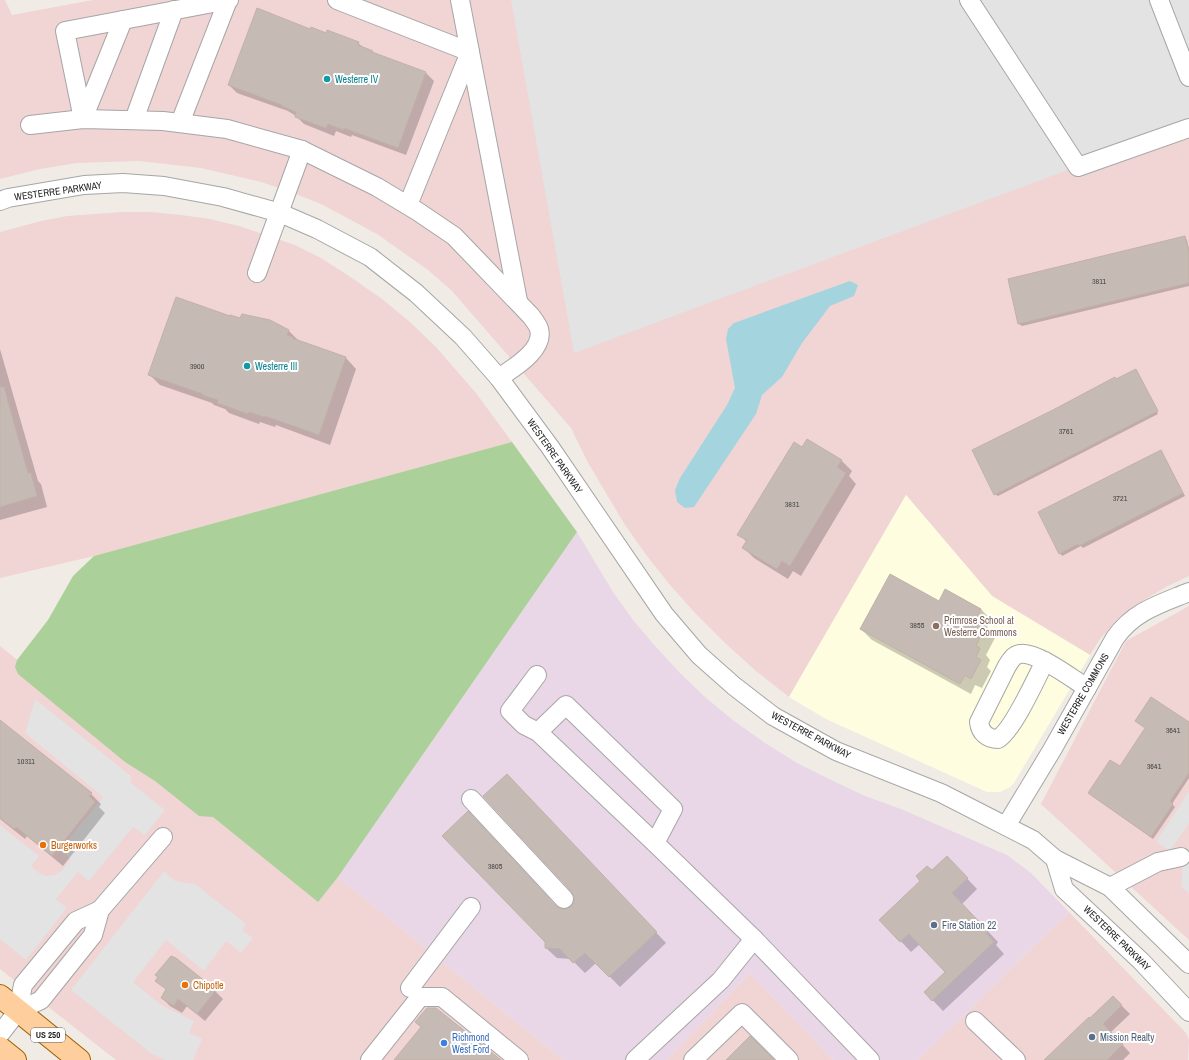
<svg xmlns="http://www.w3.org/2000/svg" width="1189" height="1060" viewBox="0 0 1189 1060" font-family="'Archivo Narrow',sans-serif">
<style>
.commercial{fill:#f1d4d4}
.industrial{fill:#e9d7e7}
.education{fill:#fffddf}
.forest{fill:#acd099}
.parking{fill:#e3e3e3}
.water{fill:#a4d5df}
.shadow{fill:#0003}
.building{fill:#c5bbb4;stroke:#c2b1a7}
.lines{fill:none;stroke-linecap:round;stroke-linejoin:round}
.minor-casing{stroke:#a6a6a6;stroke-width:20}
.major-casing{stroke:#9a5f00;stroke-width:24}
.minor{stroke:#fff;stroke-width:18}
.major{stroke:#fecf9c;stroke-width:22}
.culture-dot{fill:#0f9aa8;stroke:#fff;stroke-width:1.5}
.education-dot{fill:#8d6e63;stroke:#fff;stroke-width:1.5}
.food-dot{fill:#e8710a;stroke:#fff;stroke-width:1.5}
.service-dot{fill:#5c6f8a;stroke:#fff;stroke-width:1.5}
.shop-dot{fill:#3f7fe0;stroke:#fff;stroke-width:1.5}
.labels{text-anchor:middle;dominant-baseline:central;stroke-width:4;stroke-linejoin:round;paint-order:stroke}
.number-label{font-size:8px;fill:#484644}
.shield{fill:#fff;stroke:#626262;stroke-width:1}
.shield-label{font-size:9px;font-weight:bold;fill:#1f1f1f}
.culture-label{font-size:10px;fill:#0d838f;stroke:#fff;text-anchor:start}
.street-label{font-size:10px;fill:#1f1f1f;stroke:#fff}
.education-label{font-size:10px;fill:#785e54;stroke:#fff;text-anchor:start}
.food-label{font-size:10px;fill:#c56008;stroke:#fff;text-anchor:start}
.service-label{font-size:10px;fill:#4e5e75;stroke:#fff;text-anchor:start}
.shop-label{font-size:10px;fill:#366cbe;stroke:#fff;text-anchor:start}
</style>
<rect width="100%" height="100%" fill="#f0ece5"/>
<g class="commercial">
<polygon points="0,0 5,0 12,15 93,0 1189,0 1189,576 1168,586 1147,598 1127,612 1113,625 1100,639 1090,655 992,596 906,495 789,697 756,671 725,643 695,613 670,585 647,556 625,525 587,461 571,428 452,291 428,270 377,234 321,204 291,192 261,182 201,168 139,161 77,163 40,169 0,179"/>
<polygon points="122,212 151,212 181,215 210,219 239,226 295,245 321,258 352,278 382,299 410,322 436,347 476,393 512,442 94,556 0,578 0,232 41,221 67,216"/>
<polygon points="1189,606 1189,940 1041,804 1126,641"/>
<polygon points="0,646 318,901 338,877 563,1060 116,1060 0,969"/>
<polygon points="1069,912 1186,1033 1189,1040 1188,1060 918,1060"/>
<polygon points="750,973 833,1060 667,1060"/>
</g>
<polygon class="industrial" points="577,532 613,592 633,620 656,647 680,673 705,697 734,721 765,743 797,763 831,780 865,796 901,809 1007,855 1031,873 1069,912 918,1060 833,1060 750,973 667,1060 563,1060 338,877"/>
<polygon class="education" points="906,495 992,596 1090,655 1014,783 1010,787 1000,792 987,792 826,719 789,697"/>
<polygon class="forest" points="512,442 577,532 338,877 318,902 213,817 199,816 155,781 125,762 18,674 15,667 17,660 48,620 73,576 94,556"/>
<g class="parking">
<polygon points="511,0 1189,0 1189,125 574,353"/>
<polygon points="35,699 131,776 130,782 165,810 145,835 133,827 89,881 78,872 56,899 67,908 26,960 0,939 0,825 39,856 31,866 39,873 45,876 54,875 61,871 71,859 60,850 103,797 25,733"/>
<polygon points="1189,791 1189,823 1170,851 1156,842"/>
<polygon points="1189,853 1189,894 1181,886 1183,862"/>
<polygon points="164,871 175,881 195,884 246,924 242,930 253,938 241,953 226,941 204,971 166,940 133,982 161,1005 194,1021 189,1033 202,1039 193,1060 165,1060 152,1054 71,990"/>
</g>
<polygon class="water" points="850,281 858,285 854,296 830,306 802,343 782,377 762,395 756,414 694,507 685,508 677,502 675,490 680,478 727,405 735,388 726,339 728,329 734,323"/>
<g class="shadow">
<polygon points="311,30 358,43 364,48 372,52 375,54 426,73 434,81 406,155 352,135 351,137 336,131 334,136 304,124 296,116 288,111 237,93 229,85"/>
<polygon points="1185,238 1187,240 1189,249 1189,286 1022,326 1019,324 1009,280"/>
<polygon points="230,317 241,319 270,321 289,331 300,342 346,358 356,369 330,445 276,425 275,427 260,422 259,424 229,413 225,409 214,405 212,403 160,385 150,375"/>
<polygon points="0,349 38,481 41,484 47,507 0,520"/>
<polygon points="1136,370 1158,414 998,496 995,494 1117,380"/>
<polygon points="802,449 841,460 852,471 849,476 856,484 801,576 793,571 788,579 754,558 744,548 747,542 739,535"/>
<polygon points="1161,451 1185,496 1083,548 1081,546 1062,556 1060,553"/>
<polygon points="939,602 981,609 991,620 987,627 996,636 986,655 990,660 987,667 991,671 982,688 975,685 971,694 872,640 861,629"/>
<polygon points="1189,724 1189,778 1172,804 1175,807 1153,839 1091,795 1120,768"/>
<polygon points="0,730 91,794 101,804 99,807 105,813 63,866 27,836 25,839 0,819"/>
<polygon points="517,786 666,943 620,987 596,963 585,973 571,959 557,958 546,948 546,942 558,908 566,910 572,907 575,902 575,897"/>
<polygon points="957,868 977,889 962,904 998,942 996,945 1004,954 943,1011 925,992 947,972 920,944 911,952 881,920 932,872"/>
<polygon points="157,980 215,991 223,999 205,1021 187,1006 182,1013 170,1006 162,998 167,990"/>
<polygon points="1113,997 1130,1014 1111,1032 1130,1053 1123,1060 1045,1060"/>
</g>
<g class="building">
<polygon points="257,8 310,29 311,27 326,33 327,30 359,42 358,45 373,51 372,52 426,72 398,148 344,128 344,130 328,124 326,128 295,117 296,112 282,106 282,105 228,85"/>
<polygon points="1185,236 1189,253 1189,283 1018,324 1008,279"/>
<polygon points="176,297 230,316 230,315 240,318 242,314 270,320 289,330 287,335 293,337 292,338 346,357 319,435 265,416 264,417 249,412 248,414 217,403 218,400 202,395 203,394 148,375"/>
<polygon points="1136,369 1158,411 994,495 972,450 1053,410 1115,377 1116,379"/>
<polygon points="0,387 4,387 28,473 31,473 37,496 0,507"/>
<polygon points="807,439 842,460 837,467 846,473 790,566 782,561 777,569 742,548 747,540 737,535 794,442 802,447"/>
<polygon points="1161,450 1183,493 1079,546 1078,544 1059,554 1038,512"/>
<polygon points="890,574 939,601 945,589 981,609 976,619 986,624 976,646 980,648 976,657 981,660 971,679 965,675 960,684 860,629"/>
<polygon points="1151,697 1189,722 1189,773 1170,801 1173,804 1151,837 1088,793 1110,760 1120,766 1145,728 1135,721"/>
<polygon points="0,720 92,793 89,796 95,802 52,856 16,827 14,829 0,818"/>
<polygon points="507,774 657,932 609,977 585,953 573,963 560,949 545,948 545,942 442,836 468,811 556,906 561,909 566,909 571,906 574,902 574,897 572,892 483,796"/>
<polygon points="947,856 968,878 952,893 988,931 986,933 994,942 932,1001 924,992 945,972 909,934 900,942 879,920 920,881 916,876 927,866 932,870"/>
<polygon points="171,956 176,958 216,990 197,1014 178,999 174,1006 161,998 166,989 155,981 158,977 155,975"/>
<polygon points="1113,996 1122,1005 1103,1024 1123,1044 1107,1060 1044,1060 1089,1017 1090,1018"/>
<polygon points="427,1008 436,1008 501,1060 394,1060 421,1027 415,1022"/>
<polygon points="750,1036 774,1060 726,1060"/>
</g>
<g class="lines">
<g class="minor-casing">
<g id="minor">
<polyline points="337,0 470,52 408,205"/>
<polyline points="460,0 518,301"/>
<polyline points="969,0 1078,167 1189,128"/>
<polyline points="1159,0 1189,77"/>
<polyline points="83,119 65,31 229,0"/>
<polyline points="83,119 123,20"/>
<polyline points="134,120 174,10"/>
<polyline points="180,123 228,0"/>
<path d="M 30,125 L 83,119 L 163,121 L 227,129 L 302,150 L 377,187 L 417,211 L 454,236 L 531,316 C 534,320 538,325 539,329 C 545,350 513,368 499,378"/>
<polyline points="0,201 8,198 84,185 123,183 164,186 223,197 280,213 317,229 370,257 416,293 463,337 499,378 550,447 664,614 699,655 734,686 773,716 836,751 941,793 1033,840 1055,859 1110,887 1189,964"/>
<polyline points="257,273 302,150"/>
<path d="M 1045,661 C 1036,679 1013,730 998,739 C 988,739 980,733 979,722 L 1007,666 C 1011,660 1013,655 1020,654 C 1036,651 1073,679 1087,688"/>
<polyline points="537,675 510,711 524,725 538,732 655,843 754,939 870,1060"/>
<polyline points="538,732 566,705 673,809 655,843"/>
<polyline points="471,799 564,899"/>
<path d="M 1006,826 L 1052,750 L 1115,638 C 1134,611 1160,604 1189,592"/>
<polyline points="1055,859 1064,889 1141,961 1189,1012"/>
<polyline points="1110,887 1158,862 1181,857"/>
<polyline points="410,988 471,907"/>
<polyline points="18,1011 41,1000 93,935 100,910 163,837"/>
<polyline points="975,1021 1016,1060"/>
<polyline points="0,1034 18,1011 23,985 76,921 100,910"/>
<polyline points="370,1060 420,997 442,997 519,1060"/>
<polyline points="635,1060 721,980 754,939"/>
<polyline points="693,1060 742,1013 789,1060"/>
</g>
</g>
<g class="major-casing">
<g id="major">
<polyline points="0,996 79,1060"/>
<polyline points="0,1048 15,1060"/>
</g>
</g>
<use href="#minor" class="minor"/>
<use href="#major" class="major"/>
</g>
<g class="culture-dot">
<circle cx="327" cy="79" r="4"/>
<circle cx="247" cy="366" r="4"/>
</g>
<circle class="education-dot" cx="936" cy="626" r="4"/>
<g class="food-dot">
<circle cx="43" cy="845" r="4"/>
<circle cx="185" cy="985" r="4"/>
</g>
<g class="service-dot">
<circle cx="934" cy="925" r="4"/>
<circle cx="1092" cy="1037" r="4"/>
</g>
<circle class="shop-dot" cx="444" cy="1043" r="4"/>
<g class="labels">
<g class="number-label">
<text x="1099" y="281">3811</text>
<text x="197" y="366">3900</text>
<text x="1066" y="431">3761</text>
<text x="1120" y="498">3721</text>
<text x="792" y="504">3831</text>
<text x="917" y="625">3855</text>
<text x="1173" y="730">3641</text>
<text x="26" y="761">10311</text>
<text x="1154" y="766">3641</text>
<text x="495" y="866">3805</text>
</g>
<rect class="shield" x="31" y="1028" width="34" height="14" rx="3"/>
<g class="shield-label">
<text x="48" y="1035">US 250</text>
</g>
<g class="culture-label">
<text x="335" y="79">Westerre IV</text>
<text x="255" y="366">Westerre III</text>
</g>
<g class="street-label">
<text transform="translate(58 191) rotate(-8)">WESTERRE PARKWAY</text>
<text transform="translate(555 456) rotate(55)">WESTERRE PARKWAY</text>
<text transform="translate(1083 694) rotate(-60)">WESTERRE COMMONS</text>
<text transform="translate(811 735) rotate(28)">WESTERRE PARKWAY</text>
<text transform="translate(1117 938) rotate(44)">WESTERRE PARKWAY</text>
</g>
<g class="education-label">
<text x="944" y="620">Primrose School at<tspan x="944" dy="12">Westerre Commons</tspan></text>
</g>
<g class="food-label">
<text x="51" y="845">Burgerworks</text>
<text x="193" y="985">Chipotle</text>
</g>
<g class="service-label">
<text x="942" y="925">Fire Station 22</text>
<text x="1100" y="1037">Mission Realty</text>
</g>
<g class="shop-label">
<text x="452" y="1037">Richmond<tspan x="452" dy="12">West Ford</tspan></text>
</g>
</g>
</svg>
